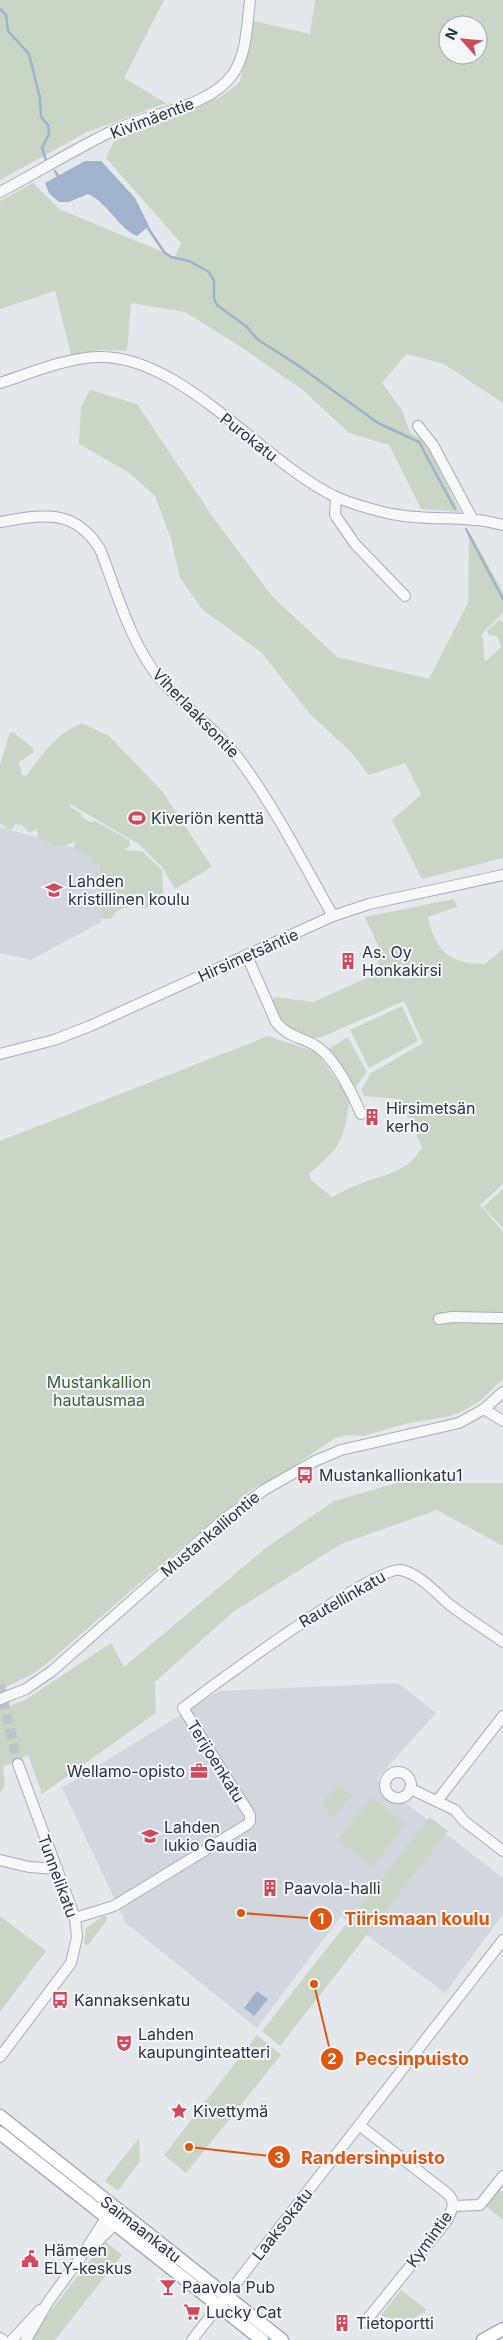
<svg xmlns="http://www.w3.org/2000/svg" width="503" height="2340" viewBox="0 0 503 2340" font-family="Inter,sans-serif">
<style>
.built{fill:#d2d6de}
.green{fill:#c9d6c5;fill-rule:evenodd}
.water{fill:#9fb4cc}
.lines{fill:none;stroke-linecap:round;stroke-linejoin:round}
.stream{stroke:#9fb4cc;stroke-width:2.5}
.minor-tunnel{stroke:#bfc3cb;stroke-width:10;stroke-dasharray:10 5;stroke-linecap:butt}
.minor-casing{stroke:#a9aeb7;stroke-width:12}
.major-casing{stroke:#a3abb8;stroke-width:15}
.minor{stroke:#f7f8fa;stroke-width:10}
.major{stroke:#fff;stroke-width:12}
.labels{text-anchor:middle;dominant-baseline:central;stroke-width:4;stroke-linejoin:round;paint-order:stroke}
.street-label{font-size:16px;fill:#2b3445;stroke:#f4f6f9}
.poi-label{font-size:16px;fill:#2b3445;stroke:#f4f6f9;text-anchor:start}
.park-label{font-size:16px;fill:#3f6138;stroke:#f4f6f9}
.leader{fill:none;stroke:#df570f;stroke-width:2}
.callout-dot{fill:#df570f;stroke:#f4f6f9;stroke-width:2}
.mark-label{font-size:15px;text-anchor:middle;font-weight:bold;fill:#fff}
.callout-label{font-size:18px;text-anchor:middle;font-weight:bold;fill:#df570f;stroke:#f4f6f9;stroke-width:4;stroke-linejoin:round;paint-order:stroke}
</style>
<rect width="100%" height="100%" fill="#e4e7ec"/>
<g class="built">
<polygon points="0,827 115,859 101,922 31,960 0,953"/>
<polygon points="398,1683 436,1713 376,1780 503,1878 503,1914 445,1993 341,1916 257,2028 126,1923 62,1788 219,1691"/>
</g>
<g class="green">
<polygon points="0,0 164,0 124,78 166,103 87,132 0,180"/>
<path d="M 315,0 L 503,0 L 503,403 L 444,364 L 406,354 L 382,383 L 402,410 L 410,433 L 426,442 L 460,512 L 421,509 L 389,445 L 349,433 L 304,391 L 241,347 L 185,312 L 131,303 L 127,351 L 100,350 L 71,355 L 55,291 L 0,309 L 0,201 L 33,183 L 59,209 L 175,257 L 181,243 L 106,158 L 114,141 L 202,105 L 222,96 L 240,82 L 254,21 L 310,34 ZM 448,25 L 478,25 L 478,55 L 448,55 Z"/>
<polygon points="90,390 137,404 217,523 273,597 337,657 429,679 468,603 469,531 503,592 503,613 482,634 485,662 501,647 497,636 489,635 487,631 500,619 503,623 503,858 422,879 392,820 421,795 405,763 369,775 351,752 310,714 261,652 203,610 180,578 171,539 155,496 128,472 79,444 81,407"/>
<path d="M 82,723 L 109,736 L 162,791 L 212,867 L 175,889 L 162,867 L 140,845 L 70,804 L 70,807 L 81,813 L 82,817 L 90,822 L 95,821 L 129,840 L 130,846 L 124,850 L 142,851 L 162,870 L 163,899 L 145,908 C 134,904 116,907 111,919 L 103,919 L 100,915 L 108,884 L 101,881 L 100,864 L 92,864 L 92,859 L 74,848 L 75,841 C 61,849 52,845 38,838 L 37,829 L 29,833 L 22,825 L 15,824 L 13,829 L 8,829 L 0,823 L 0,765 L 10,732 L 13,732 L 33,748 L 33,753 L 19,762 L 22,775 L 26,776 C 44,753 54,735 82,723 Z"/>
<path d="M 454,899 L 457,907 L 428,917 C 435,951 450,964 485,964 L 503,949 L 503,1184 L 480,1205 L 503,1232 L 503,1379 L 481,1400 L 465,1410 L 450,1416 L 405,1424 L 363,1436 L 349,1435 L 335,1438 L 282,1474 L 251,1490 L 171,1556 L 51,1660 L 34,1673 L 0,1690 L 0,1141 L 268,1036 L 316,1052 L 350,1098 C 343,1142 343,1145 309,1174 L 311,1180 L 332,1197 C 340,1193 348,1188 357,1185 C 381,1175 409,1173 422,1147 L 400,1099 L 364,1096 L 361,1090 L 371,1073 L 423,1043 L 404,1001 L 324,1036 L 313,1039 L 284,1030 L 272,1000 L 275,997 L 313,1002 L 378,973 L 378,946 L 365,917 Z"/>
<polygon points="402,1006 418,1041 369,1068 350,1030"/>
<polygon points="348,1037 367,1072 354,1090 327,1050"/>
<polygon points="503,1189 503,1228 483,1207"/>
<polygon points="431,1476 441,1483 503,1483 503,1546 437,1510 341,1544 233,1612 155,1682 156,1713 42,1794 28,1755 3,1767 5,1785 0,1793 0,1710 25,1700 111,1643 124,1667 267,1547 334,1501 411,1479"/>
<polygon points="338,1784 352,1795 334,1817 321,1806"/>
<polygon points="371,1797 406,1824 372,1867 338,1840"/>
<polygon points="430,1817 448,1831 280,2046 262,2031"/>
<polygon points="0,1916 46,1951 0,2012"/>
<polygon points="103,1916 106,1916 107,1920 88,1945 84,1944 86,1928"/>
<polygon points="257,2035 281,2055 186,2173 164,2155"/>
<polygon points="139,2138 140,2161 118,2191 105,2181"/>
<polygon points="499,2189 503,2192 503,2220 486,2206"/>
<polygon points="105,2241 122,2255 55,2340 28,2340"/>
<polygon points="401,2290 427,2310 404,2325 381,2315"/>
</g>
<g class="water">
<path d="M 85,161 L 101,161 L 135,198 L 149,226 L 137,236 C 117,227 108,203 88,194 L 69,202 L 59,202 L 49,193 L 45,183 Z"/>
<polygon points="257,1991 268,1999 254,2016 244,2008"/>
</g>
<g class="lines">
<g class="stream">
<polyline points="0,9 6,15 8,31 29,54 40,98 41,117 48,125 49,134 42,148 46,160"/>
<polyline points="55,171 58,176"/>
<polyline points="148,228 164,252 171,257 189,261 209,272 214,281 214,299 217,305 247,327 257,339 299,366 378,423 419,442 455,509"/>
<polyline points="466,529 503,599"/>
</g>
<polyline class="minor-tunnel" points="0,1685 18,1764"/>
<g class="minor-casing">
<g id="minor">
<path d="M 0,192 C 38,172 75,149 114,130 C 150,113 209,108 233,74 C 247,54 247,23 250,0"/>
<path d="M 0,383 C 31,373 65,358 98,357 C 181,354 262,462 336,497 C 350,503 382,513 398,515 C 433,521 469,515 503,525"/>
<polyline points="418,426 433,445 473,520"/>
<polyline points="336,497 335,515 355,544 405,596"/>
<path d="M 0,522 C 43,515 73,507 100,549 C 117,592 130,643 160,679 C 186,709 219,731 242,763 C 277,811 304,865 333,916"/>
<path d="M 247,956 L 276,1022 C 288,1038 304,1037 319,1048 C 336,1061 353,1094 361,1114"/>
<polyline points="0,1054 54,1040 90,1026 333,916 369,904 503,875"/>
<polyline points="439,1319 452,1317 503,1318"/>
<polyline points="484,1409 503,1421"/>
<polyline points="0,1699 26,1689 52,1671 223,1520 264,1490 315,1461 341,1450 459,1423 484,1409 503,1392"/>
<circle cx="398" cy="1785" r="13"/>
<polyline points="411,1789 455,1810 464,1821 503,1851"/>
<polyline points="437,1801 503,1716"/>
<polyline points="0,1860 29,1867 57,1869"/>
<path d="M 75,1918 L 114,1906 L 248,1824 L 250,1821 L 250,1815 L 183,1708 C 212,1686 375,1565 401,1570 C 420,1574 436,1593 450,1605 C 467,1618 485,1629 503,1642"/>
<polyline points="0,2057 71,1963 77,1937 75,1918 18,1764"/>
<path d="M 359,2125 L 448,2194 C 457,2203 451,2212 446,2222 L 365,2322"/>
<polyline points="453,2206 480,2205 503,2176"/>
<polyline points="90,2249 114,2225 116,2216"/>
<polyline points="0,2338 3,2340"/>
<polyline points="12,2340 40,2310"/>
<polyline points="26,2340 48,2302 83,2254 106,2218 111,2214"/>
<polyline points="192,2340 503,1940"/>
</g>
</g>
<g class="major-casing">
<g id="major">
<polyline points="0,2116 282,2340"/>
<polyline points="0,2133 262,2340"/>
<polyline points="483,2340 503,2329"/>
</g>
</g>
<use href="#minor" class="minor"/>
<use href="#major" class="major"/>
</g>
<defs>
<g id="stadium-bare" transform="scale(1.35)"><path d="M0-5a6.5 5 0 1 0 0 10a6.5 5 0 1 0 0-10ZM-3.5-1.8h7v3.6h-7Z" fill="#d1495b" stroke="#f4f6f9" stroke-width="2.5" paint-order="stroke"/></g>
<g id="school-bare" transform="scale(1.35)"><path d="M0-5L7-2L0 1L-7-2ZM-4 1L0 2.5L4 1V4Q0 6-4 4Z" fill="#d1495b" stroke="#f4f6f9" stroke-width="2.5" paint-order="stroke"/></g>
<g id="building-bare" transform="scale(1.35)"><path d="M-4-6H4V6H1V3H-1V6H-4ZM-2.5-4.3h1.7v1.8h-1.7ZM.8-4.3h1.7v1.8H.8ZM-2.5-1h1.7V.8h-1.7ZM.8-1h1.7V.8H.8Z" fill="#d1495b" stroke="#f4f6f9" stroke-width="2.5" paint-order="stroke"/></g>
<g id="bus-bare" transform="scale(1.35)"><path d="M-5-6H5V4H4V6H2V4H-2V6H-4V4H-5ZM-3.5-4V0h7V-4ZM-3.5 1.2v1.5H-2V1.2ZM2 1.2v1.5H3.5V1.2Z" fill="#d1495b" stroke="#f4f6f9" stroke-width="2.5" paint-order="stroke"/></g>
<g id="office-bare" transform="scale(1.35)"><path d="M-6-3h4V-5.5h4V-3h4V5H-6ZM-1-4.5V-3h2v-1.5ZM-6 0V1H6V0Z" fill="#d1495b" stroke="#f4f6f9" stroke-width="2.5" paint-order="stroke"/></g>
<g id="theatre-bare" transform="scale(1.35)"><path d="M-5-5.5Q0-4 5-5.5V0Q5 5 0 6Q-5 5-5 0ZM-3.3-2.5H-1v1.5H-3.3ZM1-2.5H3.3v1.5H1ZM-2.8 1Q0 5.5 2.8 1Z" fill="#d1495b" stroke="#f4f6f9" stroke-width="2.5" paint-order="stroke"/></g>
<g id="sight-bare" transform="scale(1.35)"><path d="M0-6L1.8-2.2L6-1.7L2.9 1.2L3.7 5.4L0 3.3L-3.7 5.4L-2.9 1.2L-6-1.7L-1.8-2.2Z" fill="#d1495b" stroke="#f4f6f9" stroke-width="2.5" paint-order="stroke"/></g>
<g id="civic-bare" transform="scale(1.35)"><path d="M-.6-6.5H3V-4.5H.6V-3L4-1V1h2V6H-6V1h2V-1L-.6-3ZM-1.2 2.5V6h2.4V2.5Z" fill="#d1495b" stroke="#f4f6f9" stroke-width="2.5" paint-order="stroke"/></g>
<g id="bar-bare" transform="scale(1.35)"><path d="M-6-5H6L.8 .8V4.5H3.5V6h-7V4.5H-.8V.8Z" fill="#d1495b" stroke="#f4f6f9" stroke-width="2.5" paint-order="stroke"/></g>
<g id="supermarket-bare" transform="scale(1.35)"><path d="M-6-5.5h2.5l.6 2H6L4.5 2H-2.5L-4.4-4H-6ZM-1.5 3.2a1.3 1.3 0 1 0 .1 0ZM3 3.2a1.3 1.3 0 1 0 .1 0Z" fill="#d1495b" stroke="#f4f6f9" stroke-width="2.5" paint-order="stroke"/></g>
</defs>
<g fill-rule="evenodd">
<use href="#stadium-bare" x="137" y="818"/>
<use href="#school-bare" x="54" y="890"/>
<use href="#building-bare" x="348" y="961"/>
<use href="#building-bare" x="372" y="1117"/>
<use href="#bus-bare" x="305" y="1475"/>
<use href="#office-bare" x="199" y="1771"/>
<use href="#school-bare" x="150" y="1836"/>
<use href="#building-bare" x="270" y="1888"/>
<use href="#bus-bare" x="60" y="2000"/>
<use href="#theatre-bare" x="124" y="2043"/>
<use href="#sight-bare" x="179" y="2111"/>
<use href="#civic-bare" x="30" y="2259"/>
<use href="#bar-bare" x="168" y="2287"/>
<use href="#supermarket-bare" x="192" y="2312"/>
<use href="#building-bare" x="342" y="2323"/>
</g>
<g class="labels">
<g class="street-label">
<text transform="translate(152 118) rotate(-21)">Kivimäentie</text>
<text transform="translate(249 437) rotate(38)">Purokatu</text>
<text transform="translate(196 713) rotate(46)">Viherlaaksontie</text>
<text transform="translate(248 955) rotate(-24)">Hirsimetsäntie</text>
<text transform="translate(210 1534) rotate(-40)">Mustankalliontie</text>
<text transform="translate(342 1599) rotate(-30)">Rautellinkatu</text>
<text transform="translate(216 1761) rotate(58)">Terijoenkatu</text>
<text transform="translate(58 1876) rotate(70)">Tunnelikatu</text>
<text transform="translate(282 2224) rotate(-52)">Laaksokatu</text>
<text transform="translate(141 2229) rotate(38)">Saimaankatu</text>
<text transform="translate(429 2239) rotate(-54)">Kymintie</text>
</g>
<g class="poi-label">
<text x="151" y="818">Kiveriön kenttä</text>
<text x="68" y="881">Lahden<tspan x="68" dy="18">kristillinen koulu</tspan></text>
<text x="362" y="952">As. Oy<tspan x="362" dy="18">Honkakirsi</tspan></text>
<text x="386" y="1108">Hirsimetsän<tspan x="386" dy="18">kerho</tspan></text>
<text x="319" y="1475">Mustankallionkatu1</text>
<text x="185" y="1771" text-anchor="end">Wellamo-opisto</text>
<text x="164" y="1827">Lahden<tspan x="164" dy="18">lukio Gaudia</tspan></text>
<text x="284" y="1888">Paavola-halli</text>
<text x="74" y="2000">Kannaksenkatu</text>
<text x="138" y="2034">Lahden<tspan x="138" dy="18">kaupunginteatteri</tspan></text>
<text x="193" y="2111">Kivettymä</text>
<text x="44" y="2250">Hämeen<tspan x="44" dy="18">ELY-keskus</tspan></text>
<text x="182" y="2287">Paavola Pub</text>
<text x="206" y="2312">Lucky Cat</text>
<text x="356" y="2323">Tietoportti</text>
</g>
<g class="park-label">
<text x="99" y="1382">Mustankallion<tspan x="99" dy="18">hautausmaa</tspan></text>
</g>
</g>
<path class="leader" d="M241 1913L321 1919M314 1984L332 2059M189 2147L279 2157"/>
<g class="callout-dot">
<circle cx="241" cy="1913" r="5"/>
<circle cx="314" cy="1984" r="5"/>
<circle cx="189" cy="2147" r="5"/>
<circle cx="321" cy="1919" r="12"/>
<circle cx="332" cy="2059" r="12"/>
<circle cx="279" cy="2157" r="12"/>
</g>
<g class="mark-label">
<text x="321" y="1924">1</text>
<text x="332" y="2064">2</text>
<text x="279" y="2163">3</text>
</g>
<g class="callout-label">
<text x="417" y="1925">Tiirismaan koulu</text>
<text x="412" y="2065">Pecsinpuisto</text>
<text x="373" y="2164">Randersinpuisto</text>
</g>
<g transform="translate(463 40) rotate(297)"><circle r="24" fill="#f4f6f9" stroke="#a4a8b1"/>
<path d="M0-4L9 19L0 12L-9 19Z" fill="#d1495b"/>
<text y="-8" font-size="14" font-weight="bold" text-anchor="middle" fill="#2b3445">N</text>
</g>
</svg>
